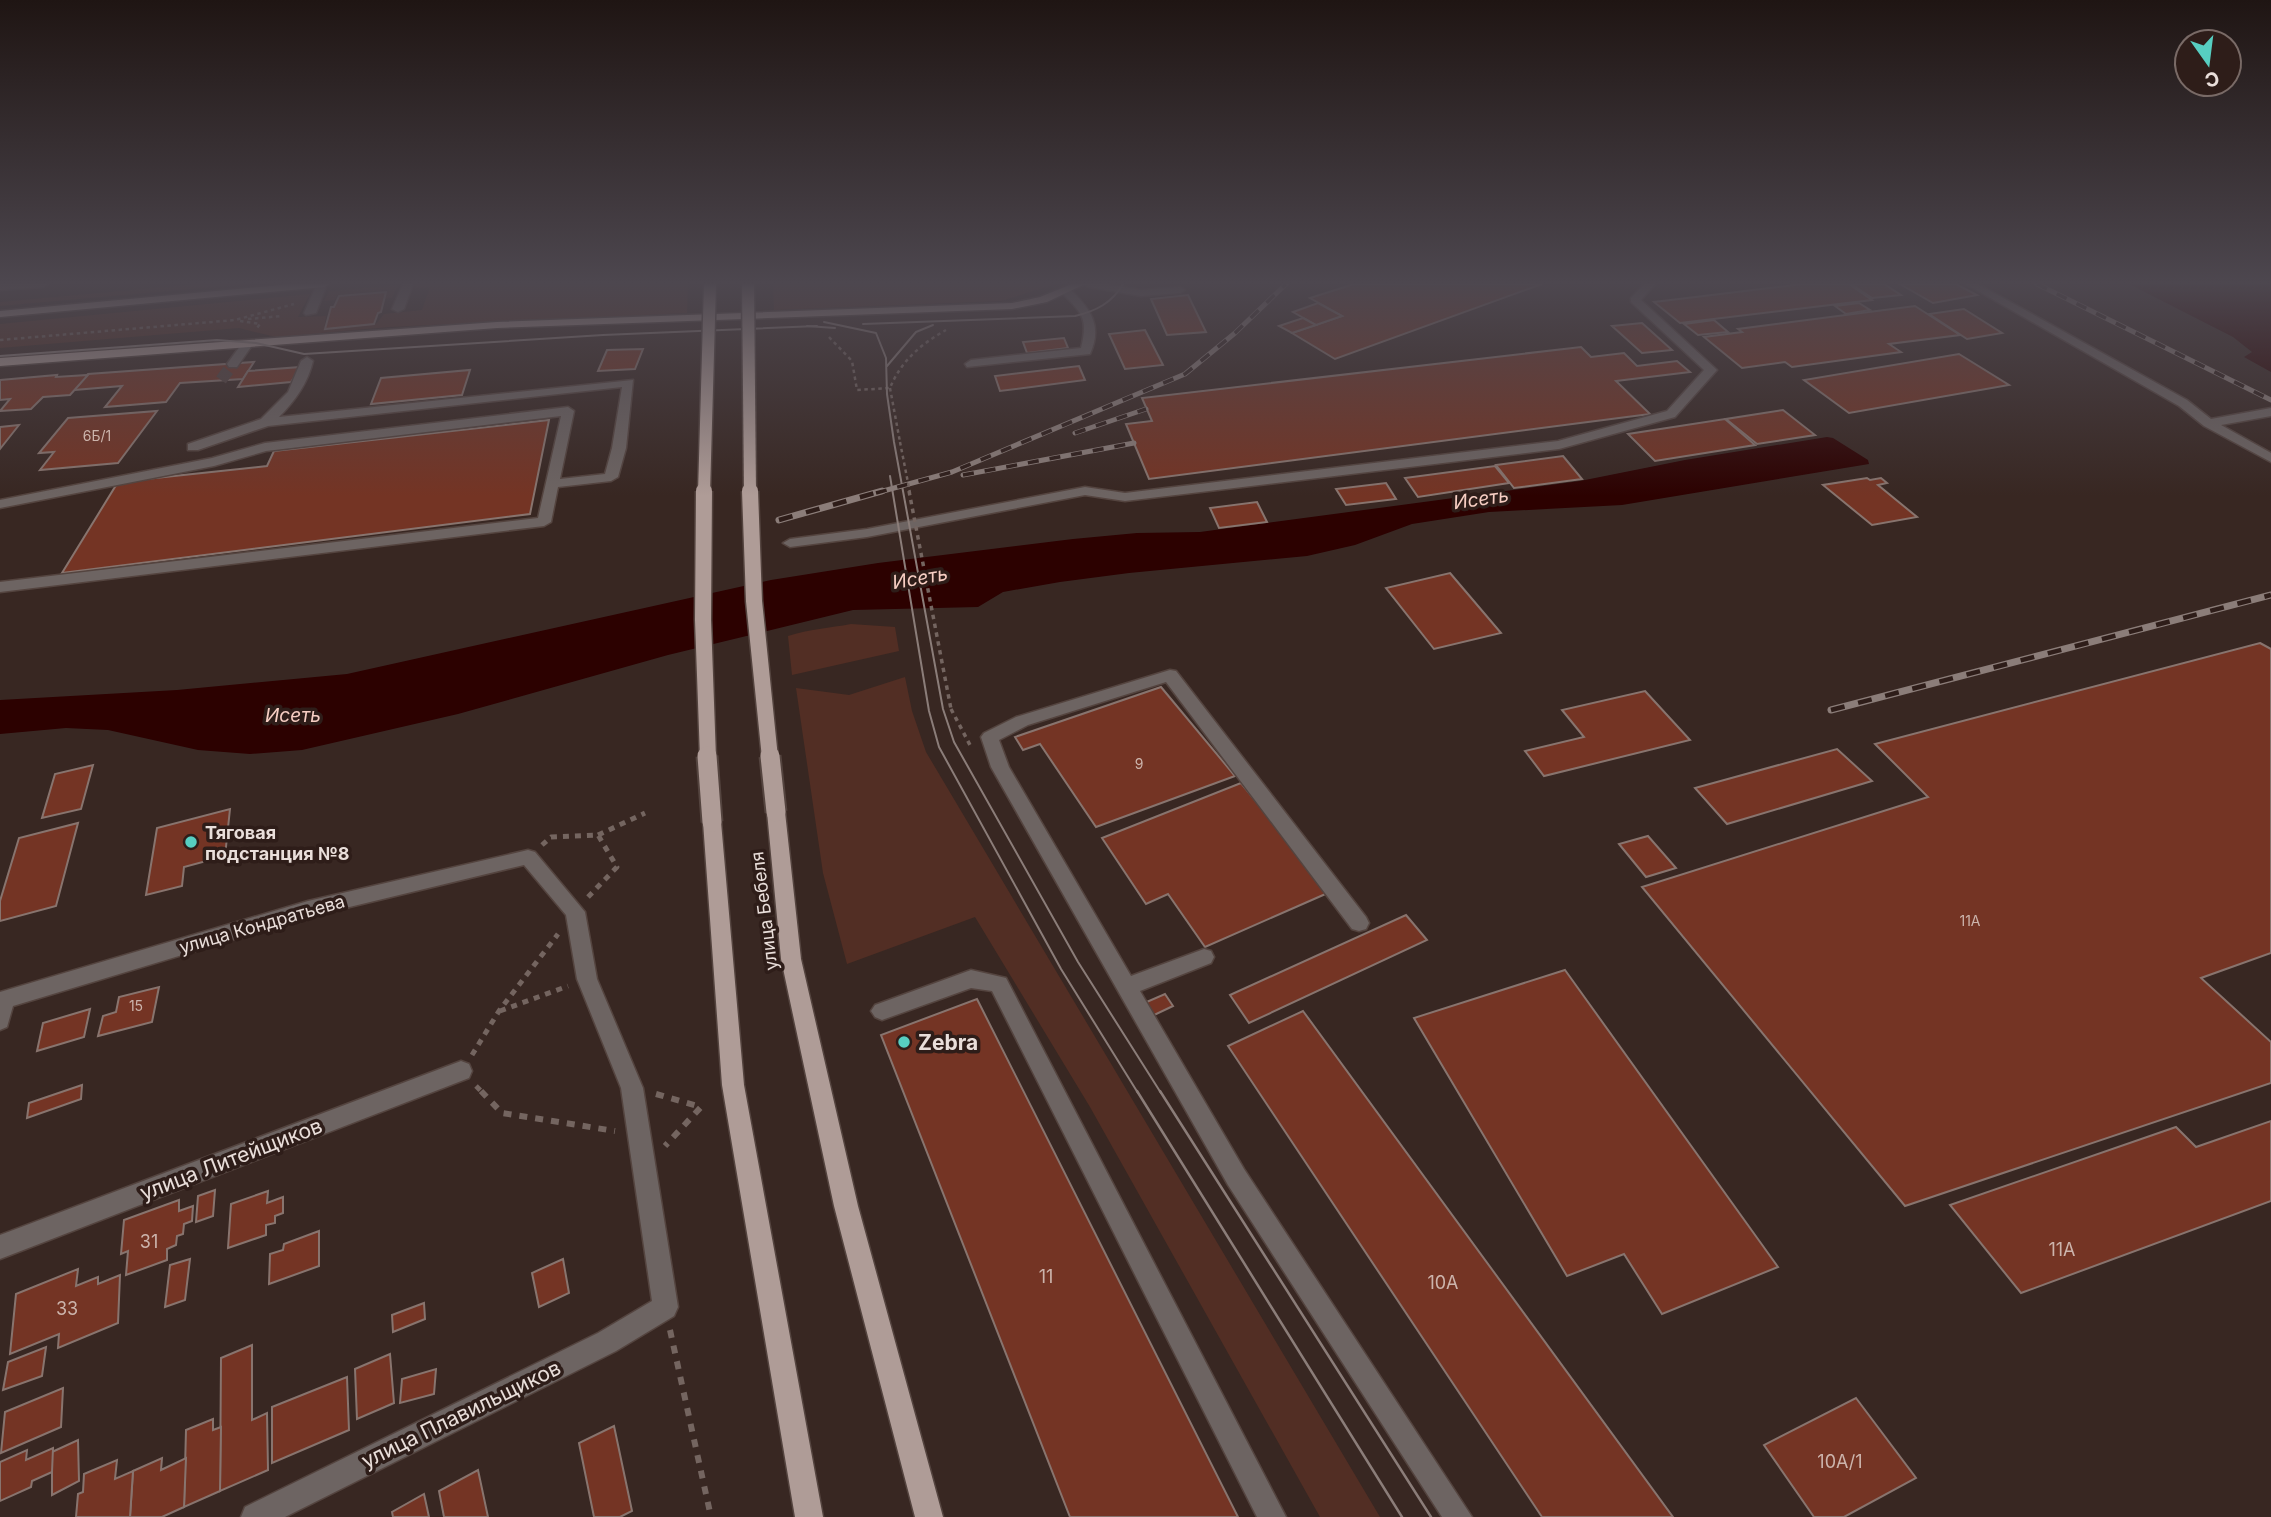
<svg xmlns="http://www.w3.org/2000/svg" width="2271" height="1517" viewBox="0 0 2271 1517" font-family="Inter,sans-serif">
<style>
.green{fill:#522e24}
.water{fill:#2c0100}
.building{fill:#743424;stroke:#88746e;stroke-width:2}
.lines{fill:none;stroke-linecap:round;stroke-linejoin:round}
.minor-tunnel{stroke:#53423e;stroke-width:12;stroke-dasharray:12 6;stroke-linecap:butt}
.minor-casing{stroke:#54443f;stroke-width:3}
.major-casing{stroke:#54443f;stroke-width:3}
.path-far3{stroke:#746560;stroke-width:2.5;stroke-dasharray:3.5 3.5;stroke-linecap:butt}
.path-far2{stroke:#746560;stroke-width:3.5;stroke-dasharray:4.5 4.5;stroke-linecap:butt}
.path-far1{stroke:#746560;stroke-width:5;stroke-dasharray:6 6;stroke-linecap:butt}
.path{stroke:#746560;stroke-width:6;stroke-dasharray:8 8;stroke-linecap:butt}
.minor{fill:#6d6462;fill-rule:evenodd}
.major{fill:#af9c97;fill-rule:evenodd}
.tram-far1{stroke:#8b7d79;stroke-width:2}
.tram{stroke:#8b7d79;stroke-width:2.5}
.rail-far1-casing{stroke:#8b7d79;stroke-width:5}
.rail-casing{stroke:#8b7d79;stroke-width:7}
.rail-far1{stroke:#2e1d19;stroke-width:3.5;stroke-dasharray:11;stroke-linecap:butt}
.rail{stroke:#2e1d19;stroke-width:4.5;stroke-dasharray:14;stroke-linecap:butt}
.major-bridge-far2-casing{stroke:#54443f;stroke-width:15;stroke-linecap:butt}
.major-bridge-far1-casing{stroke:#54443f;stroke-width:19;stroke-linecap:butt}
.major-bridge-casing{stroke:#54443f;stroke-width:23;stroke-linecap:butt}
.path-bridge-far1{stroke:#746560;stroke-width:2.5;stroke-dasharray:3.5 3.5;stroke-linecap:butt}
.path-bridge{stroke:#746560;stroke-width:3.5;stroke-dasharray:4.5 4.5;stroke-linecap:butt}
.major-bridge-far2{stroke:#af9c97;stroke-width:12}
.major-bridge-far1{stroke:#af9c97;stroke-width:16}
.major-bridge{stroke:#af9c97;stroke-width:19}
.poi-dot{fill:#57cec1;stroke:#2e1d19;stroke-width:2.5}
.labels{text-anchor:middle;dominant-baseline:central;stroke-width:7;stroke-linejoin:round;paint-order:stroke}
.number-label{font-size:14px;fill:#ccb4ac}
.poi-label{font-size:18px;font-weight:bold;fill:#e9deda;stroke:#2e1d19;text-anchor:start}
.street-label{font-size:18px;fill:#e9deda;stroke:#2e1d19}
.near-number-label{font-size:18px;fill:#ccb4ac}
.water-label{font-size:19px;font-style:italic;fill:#f7cec3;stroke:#2e1d19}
.near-poi-label{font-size:21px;font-weight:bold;fill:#e9deda;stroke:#2e1d19;text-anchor:start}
.near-street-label{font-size:21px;fill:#e9deda;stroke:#2e1d19}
</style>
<rect width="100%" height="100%" fill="#382722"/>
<g class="green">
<polygon points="198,284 247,284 0,306 0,302"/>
<polygon points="415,284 688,284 687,313 389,327 276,337 239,328 0,348 0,324 310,294 298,317 326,316 324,330 376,324 384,314 422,310 430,287 414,288"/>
<polygon points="773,284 1056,284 1001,301 774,310"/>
<polygon points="398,285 392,298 384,299 387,290 337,295 335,300 324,301 329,291"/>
<path d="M 851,624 L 895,627 L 899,651 L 792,675 L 788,636 C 809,629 830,628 851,624 Z"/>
<polygon points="905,677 912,711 926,752 1380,1517 1320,1517 1090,1107 975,917 847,964 823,873 796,688 849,695"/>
</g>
<g class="water">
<polygon points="2129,284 2271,284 2271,372 2244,357 2252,352 2233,337"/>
<polygon points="1827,437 1833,438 1868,460 1869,464 1622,505 1489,512 1412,524 1355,545 1307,556 1129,573 1060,582 1003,592 978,607 853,610 668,655 458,714 302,750 250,754 198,750 108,730 66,728 0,734 0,700 177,690 347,674 771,580 878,563 1073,539 1137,533 1200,532 1461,497 1580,481 1685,460"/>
</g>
<g class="building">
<polygon points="1354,284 1542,284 1335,359 1292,333 1342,316 1310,298"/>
<polygon points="1803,284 1849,284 1872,300 1680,323 1654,302"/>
<polygon points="1851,284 1884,284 1901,295 1872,298"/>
<polygon points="1900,284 1956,284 1977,295 1933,303"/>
<polygon points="386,292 381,312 378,313 374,324 325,329 331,307 334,307 339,296"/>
<polygon points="1188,295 1206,332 1167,335 1151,299"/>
<polygon points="1318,303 1342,316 1316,325 1293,312"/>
<polygon points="1859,303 1870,310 1846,314 1835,306"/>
<polygon points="1915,306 1960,335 1889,344 1901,352 1792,367 1785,362 1742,368 1704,337 1742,332 1738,329"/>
<polygon points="1964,309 2002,333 1967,339 1929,314"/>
<polygon points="1303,318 1316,325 1292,333 1279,326"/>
<polygon points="1714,320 1728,332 1698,335 1684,324"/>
<polygon points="1642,323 1672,350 1642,353 1612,326"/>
<polygon points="1145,330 1163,365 1125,369 1109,334"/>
<polygon points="1064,338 1068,348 1027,353 1023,342"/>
<polygon points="1581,347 1591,357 1624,353 1637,366 1677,361 1690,372 1616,381 1650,414 1149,479 1126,424 1152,421 1142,398"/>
<polygon points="643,349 635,369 598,371 607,350"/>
<polygon points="1959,354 2009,385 1849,413 1804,380"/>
<polygon points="254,362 243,379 180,383 166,402 105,407 122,386 74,390 88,374"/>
<polygon points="1079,366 1085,380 1000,391 995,376"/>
<polygon points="301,367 291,382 238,387 248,371"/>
<polygon points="470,370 462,395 371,404 381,378"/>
<polygon points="57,375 56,377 88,375 70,395 43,397 31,409 0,411 10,399 0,400 0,380"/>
<polygon points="1783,410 1815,435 1757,444 1726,419"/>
<polygon points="157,411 118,463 40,470 54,452 39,453 68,418"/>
<polygon points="1725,419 1755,445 1655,461 1628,434"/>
<polygon points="549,420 530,514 62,573 118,482 267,466 274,451"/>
<polygon points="19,425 0,449 0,427"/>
<polygon points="1563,456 1582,479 1514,488 1496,465"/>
<polygon points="1495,466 1509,483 1418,497 1405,478"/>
<polygon points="1867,478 1870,480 1881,478 1887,483 1878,485 1917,517 1872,525 1823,485"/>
<polygon points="1386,483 1396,499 1346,505 1336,489"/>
<polygon points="1257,502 1267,522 1219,528 1210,508"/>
<polygon points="1450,573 1501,633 1434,649 1386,588"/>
<polygon points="2260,643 2271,649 2271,953 2201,978 2271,1042 2271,1083 1905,1206 1642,887 1928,797 1875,744"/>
<polygon points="1161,687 1235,776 1096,827 1040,744 1023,750 1015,737"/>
<polygon points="1645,691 1690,740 1544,776 1525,751 1584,737 1562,710"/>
<polygon points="1837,749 1872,781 1727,824 1695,788"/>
<polygon points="93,765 81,809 42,818 55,774"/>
<polygon points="1241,783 1330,892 1205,947 1168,894 1146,904 1102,838"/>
<polygon points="230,809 225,856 184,867 182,886 146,895 157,828"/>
<polygon points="78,823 56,906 0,921 0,901 19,838"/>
<polygon points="1648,836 1676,868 1646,877 1619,844"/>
<polygon points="1406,915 1427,940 1249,1023 1230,995"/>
<polygon points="1565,970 1778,1267 1662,1314 1624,1254 1567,1276 1414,1018"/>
<polygon points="159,987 152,1022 98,1036 103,1016 116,1012 119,997"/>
<polygon points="1165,994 1173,1006 1150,1017 1142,1004"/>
<polygon points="977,999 1238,1517 1070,1517 881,1035"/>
<polygon points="90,1009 84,1037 37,1051 43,1023"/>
<polygon points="1303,1011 1673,1517 1542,1517 1228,1046"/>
<polygon points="82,1085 81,1099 27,1118 29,1103"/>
<polygon points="2271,1121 2271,1201 2021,1293 1950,1205 2176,1127 2196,1147"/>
<polygon points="215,1190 213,1216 196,1222 198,1196"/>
<polygon points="268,1191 267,1203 283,1197 283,1213 275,1216 275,1223 266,1225 266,1235 228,1248 231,1204"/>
<polygon points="179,1200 179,1211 193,1206 192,1221 184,1224 183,1234 177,1236 176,1245 167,1249 167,1260 126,1275 128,1251 121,1254 124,1220"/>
<polygon points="319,1231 319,1266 269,1284 270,1254 283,1250 284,1244"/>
<polygon points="190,1259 185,1300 165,1307 170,1265"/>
<polygon points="563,1259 569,1293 539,1307 532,1273"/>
<polygon points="78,1269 76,1286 98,1277 98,1284 120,1275 118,1323 58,1348 59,1334 10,1354 16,1294"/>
<polygon points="424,1303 425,1319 393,1332 392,1315"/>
<polygon points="252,1345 252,1420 267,1413 268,1470 220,1491 221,1358"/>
<polygon points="46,1347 42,1376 3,1390 8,1362"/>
<polygon points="390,1354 394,1403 357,1419 355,1369"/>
<polygon points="436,1369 434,1394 400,1403 402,1379"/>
<polygon points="347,1377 349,1430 272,1463 272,1407"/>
<polygon points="63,1388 61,1427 1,1453 5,1412"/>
<polygon points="1856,1398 1916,1478 1844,1517 1814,1517 1764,1445"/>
<polygon points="213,1419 213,1430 221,1427 220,1491 184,1507 186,1430"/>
<polygon points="614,1426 632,1511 620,1517 594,1517 579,1443"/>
<polygon points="78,1440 79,1481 52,1495 52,1452"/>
<polygon points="53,1448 52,1472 32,1481 31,1487 0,1501 0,1462 27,1450 26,1460"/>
<polygon points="162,1458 161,1470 186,1458 184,1507 162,1517 130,1517 133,1471"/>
<polygon points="117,1460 115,1479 133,1471 130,1517 76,1517 78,1494 83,1492 84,1474"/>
<polygon points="478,1470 488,1517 444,1517 439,1491"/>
<polygon points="424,1494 429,1517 393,1517 392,1512"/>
</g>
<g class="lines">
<polyline class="minor-tunnel" points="221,380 233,364"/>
<g class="minor-casing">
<g id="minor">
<polygon points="0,284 48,284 43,287 0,290"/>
<polygon points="317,284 327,284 316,313 306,315 304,313"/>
<polygon points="403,284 413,284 404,309 398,312 392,309"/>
<polygon points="1084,284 1106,284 1141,290 1180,287 1185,290 1180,293 1141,296 1089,287"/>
<polygon points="1644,284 1655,284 1641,300 1717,370 1675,417 1559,449 1125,501 1085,495 867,537 790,547 783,543 790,539 867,529 1085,487 1125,493 1558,441 1667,411 1704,370 1631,302 1631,298"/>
<polygon points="1966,284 1978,284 2187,400 2211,419 2271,408 2271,416 2221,425 2271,453 2271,462 2204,426 2179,406"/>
<path d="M 1063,290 L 1071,290 C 1090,309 1103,325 1090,354 L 967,367 L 965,364 L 971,360 L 1081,348 C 1088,319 1083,314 1063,294 Z"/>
<polygon points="243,342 253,344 237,367 229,367 227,364"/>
<path d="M 307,357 L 313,361 C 308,383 295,401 279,417 L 633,380 L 626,448 L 618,477 L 611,481 L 558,487 L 551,522 L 544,526 L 0,592 L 0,582 L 538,518 L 561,416 L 266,451 L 214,466 L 0,508 L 0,500 L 212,458 L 265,443 L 568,407 L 574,411 L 560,479 L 605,474 L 612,448 L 622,387 L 268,426 L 198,450 L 188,450 L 188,444 L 261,419 L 288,392 L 301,361 Z"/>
<polygon points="1170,670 1176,671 1366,917 1369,923 1366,929 1359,931 1352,929 1166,682 1028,725 999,740 1009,767 1131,976 1204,949 1211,951 1214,957 1211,963 1140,991 1244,1169 1472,1517 1442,1517 1228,1185 991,767 981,737 984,733 1016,717"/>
<polygon points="528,850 535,852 585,912 597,979 643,1088 678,1307 674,1316 616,1351 285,1517 241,1517 245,1507 598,1333 652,1301 621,1088 577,979 566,915 524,865 308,917 13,1006 7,1027 0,1030 0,992 308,901"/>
<polygon points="971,970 1006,978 1286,1517 1257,1517 992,991 971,988 882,1020 875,1017 871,1011 875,1005"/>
<polygon points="461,1061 469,1064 472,1071 469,1078 0,1259 0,1235"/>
</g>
</g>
<g class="major-casing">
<g id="major">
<polygon points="292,284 329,284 324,287 0,317 0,311"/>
<polygon points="1072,284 1085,284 1047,302 1012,309 497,328 0,366 0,358 497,322 1012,303 1040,297"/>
<polygon points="776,805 782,807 785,812 801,959 858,1206 943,1517 915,1517 834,1206 781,959 767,812 770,807"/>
<polygon points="712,815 719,817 721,822 744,1085 823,1517 795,1517 722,1085 703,822 705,817"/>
</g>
</g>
<g class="path-far3">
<polyline points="248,319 282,316"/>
<polyline points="240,321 260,324 257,328"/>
<path d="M 829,337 L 852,361 L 857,390 L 890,388 C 901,361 921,344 946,330"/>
<polyline points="0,340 235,320 294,304"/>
<polyline points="890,388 900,442"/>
</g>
<polyline class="path-far2" points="951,709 970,745"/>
<g class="path-far1">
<polyline points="598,835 645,813"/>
<polyline points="542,845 551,837 598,835 617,867 588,897"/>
<polyline points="500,1011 568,986"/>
<polyline points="472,1055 499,1011 558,934"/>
<polyline points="476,1086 483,1093"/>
</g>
<g class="path">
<polyline points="481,1091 502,1113 615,1131"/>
<polyline points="656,1094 701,1107 665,1146"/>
<polyline points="670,1330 711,1517"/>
</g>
<use href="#minor" class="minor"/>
<use href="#major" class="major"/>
<g class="tram-far1">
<polyline points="824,322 876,333 886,358 887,394 894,442 943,709 954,742 1078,962 1161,1093"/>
<path d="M 863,324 L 1075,316 C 1096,311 1112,303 1123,284"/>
<polyline points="807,326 835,328"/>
<polyline points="0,356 217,340 256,343 304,354 603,335 817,326"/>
<polyline points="887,366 916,332 933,325"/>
<polyline points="890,476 929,711 939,747 1061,969 1138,1093"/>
</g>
<g class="tram">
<polyline points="1137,1091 1402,1517"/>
<polyline points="1160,1091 1431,1517"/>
</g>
<g class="rail-far1-casing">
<g id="rail-far1">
<polyline points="2037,284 2271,400"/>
<polyline points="1075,433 1146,409"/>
<polyline points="963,475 1134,443"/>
<polyline points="876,493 952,472 1185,374 1235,333 1286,284"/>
</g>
</g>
<g class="rail-casing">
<g id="rail">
<polyline points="779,520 882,491"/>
<polyline points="1831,710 2271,595"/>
</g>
</g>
<use href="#rail-far1" class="rail-far1"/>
<use href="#rail" class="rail"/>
<g class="major-bridge-far2-casing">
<g id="major-bridge-far2">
<polyline points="748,284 750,493"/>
<polyline points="704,493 710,284"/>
</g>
</g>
<g class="major-bridge-far1-casing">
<g id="major-bridge-far1">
<polyline points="704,491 703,620 708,758"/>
<polyline points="750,491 754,601 770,758"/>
</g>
</g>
<g class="major-bridge-casing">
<g id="major-bridge">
<polyline points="707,756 712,822"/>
<polyline points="770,756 776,812"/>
</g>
</g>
<polyline class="path-bridge-far1" points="900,442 910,493"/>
<polyline class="path-bridge" points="909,491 951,709"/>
<use href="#major-bridge-far2" class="major-bridge-far2"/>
<use href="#major-bridge-far1" class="major-bridge-far1"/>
<use href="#major-bridge" class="major-bridge"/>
</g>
<linearGradient id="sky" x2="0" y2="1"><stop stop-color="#1f1513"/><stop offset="0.57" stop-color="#4d474f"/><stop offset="1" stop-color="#4d474f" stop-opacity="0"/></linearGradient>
<rect width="2271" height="496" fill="url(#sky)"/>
<g class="poi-dot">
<circle cx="191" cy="842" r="7"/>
<circle cx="904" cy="1042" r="7"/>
</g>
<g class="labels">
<g class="number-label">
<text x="97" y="435">6Б/1</text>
<text x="1139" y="763">9</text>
<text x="1970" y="920">11А</text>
<text x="136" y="1005">15</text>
</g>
<g class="poi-label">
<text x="205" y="832">Тяговая<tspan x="205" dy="21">подстанция №8</tspan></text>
</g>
<g class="street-label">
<text transform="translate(764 911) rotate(-97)">улица Бебеля</text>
<text transform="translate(262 924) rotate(-16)">улица Кондратьева</text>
</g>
<g class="near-number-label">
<text x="149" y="1241">31</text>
<text x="2062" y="1249">11А</text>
<text x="1046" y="1276">11</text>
<text x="1443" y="1282">10А</text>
<text x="67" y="1308">33</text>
<text x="1840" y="1461">10А/1</text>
</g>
<g class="water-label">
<text transform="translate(1481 499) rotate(-8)">Исеть</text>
<text transform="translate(920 578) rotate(-10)">Исеть</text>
<text x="293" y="715">Исеть</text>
</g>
<g class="near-poi-label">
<text x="918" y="1042">Zebra</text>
</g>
<g class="near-street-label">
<text transform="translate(231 1159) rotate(-21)">улица Литейщиков</text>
<text transform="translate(461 1414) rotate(-26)">улица Плавильщиков</text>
</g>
</g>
<g transform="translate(2208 63) rotate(166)"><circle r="33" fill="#2e1d19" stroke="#796a66" stroke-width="2"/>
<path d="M0-5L12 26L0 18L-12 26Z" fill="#57cec1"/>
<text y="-10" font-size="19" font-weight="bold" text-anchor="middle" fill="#e9deda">С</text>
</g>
</svg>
